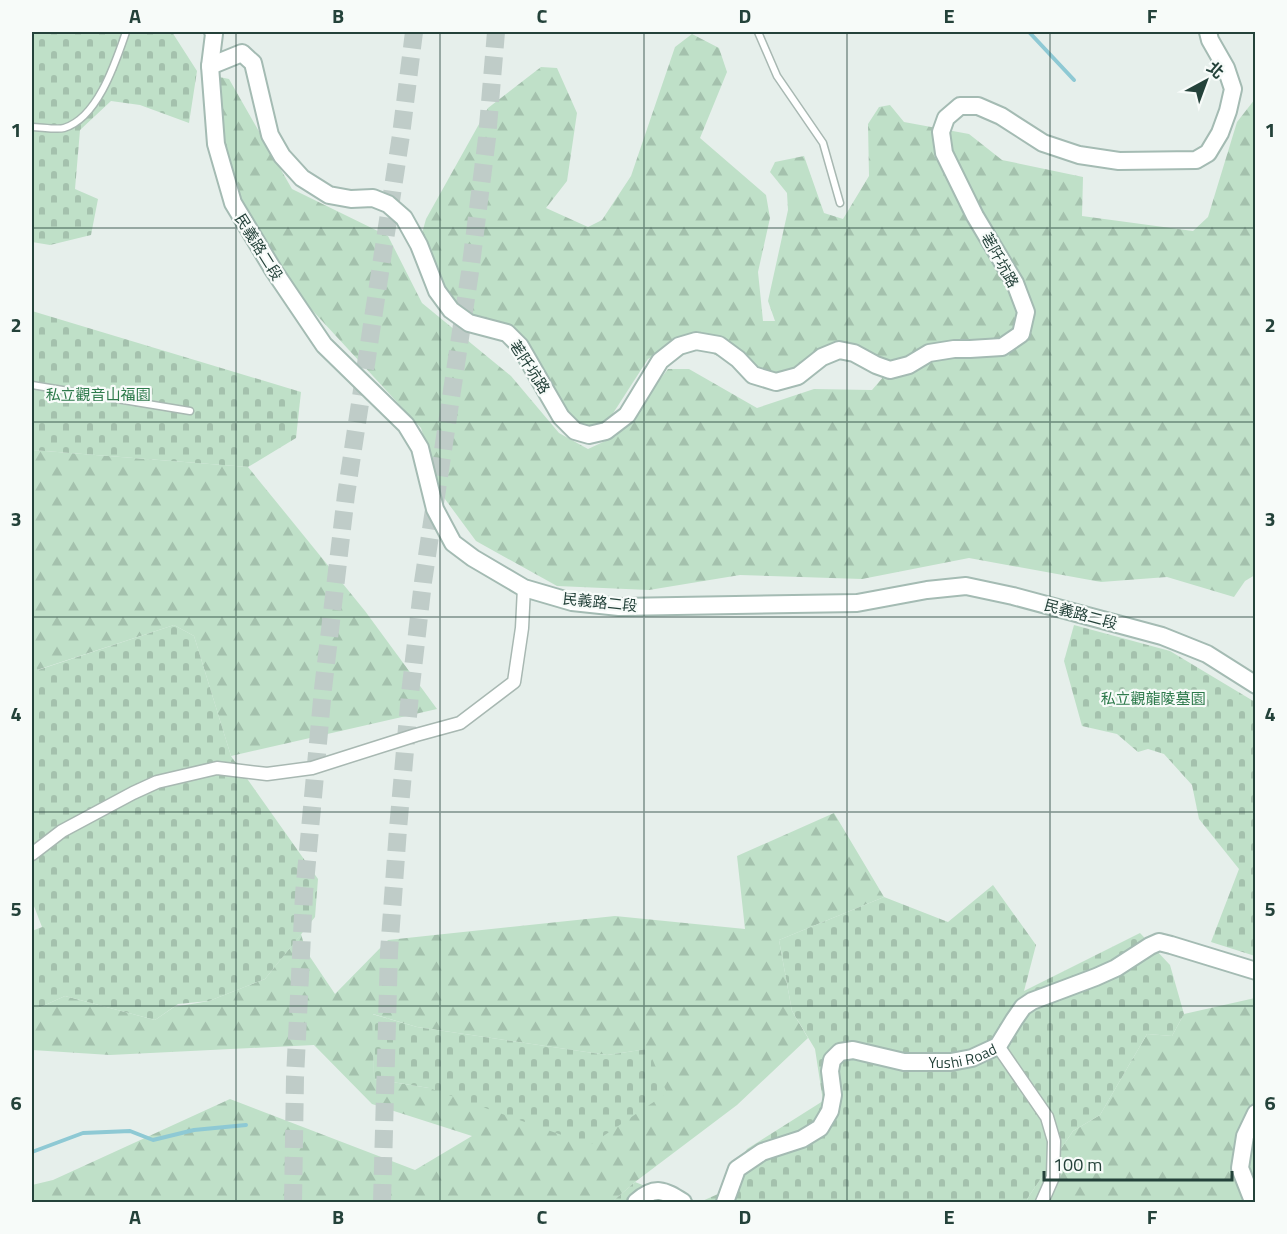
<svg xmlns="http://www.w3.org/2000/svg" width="1287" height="1234" viewBox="0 0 1287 1234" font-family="'Titillium Web','Noto Sans TC',sans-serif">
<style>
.forest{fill:url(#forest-firs);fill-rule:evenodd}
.cemetery{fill:url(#cemetery-stones)}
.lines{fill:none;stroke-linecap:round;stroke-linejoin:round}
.stream{stroke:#8ec9d4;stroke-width:4}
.highway-tunnel{stroke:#bfccc8;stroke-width:18;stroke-dasharray:18 9;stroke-linecap:butt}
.lane-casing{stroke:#a8b8b2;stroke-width:9}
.street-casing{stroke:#a8b8b2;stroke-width:15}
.secondary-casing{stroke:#a4bbb3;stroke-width:20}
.lane{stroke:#fff;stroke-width:6}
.street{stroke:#fff;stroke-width:12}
.secondary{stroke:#fff;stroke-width:16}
.grid{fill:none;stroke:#24423a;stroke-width:1.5;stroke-opacity:0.55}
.labels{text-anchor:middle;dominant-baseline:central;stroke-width:4.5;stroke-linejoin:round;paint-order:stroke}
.street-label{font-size:15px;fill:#24423a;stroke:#f7fbf9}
.park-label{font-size:15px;fill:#2d7a4b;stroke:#f7fbf9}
.neatline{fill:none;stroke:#24423a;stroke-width:2}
.grid-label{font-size:20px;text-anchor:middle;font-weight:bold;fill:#24423a}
</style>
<defs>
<pattern id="forest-firs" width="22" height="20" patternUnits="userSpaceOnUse" patternTransform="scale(1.5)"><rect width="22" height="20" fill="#bfe0c8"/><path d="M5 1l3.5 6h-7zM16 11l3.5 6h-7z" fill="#a4c1ad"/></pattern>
<pattern id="cemetery-stones" width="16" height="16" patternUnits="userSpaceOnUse" patternTransform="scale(1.5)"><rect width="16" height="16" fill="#bfe0c8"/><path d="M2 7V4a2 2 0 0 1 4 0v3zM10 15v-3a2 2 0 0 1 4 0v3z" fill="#a4c1ad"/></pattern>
</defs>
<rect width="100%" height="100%" fill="#e6efeb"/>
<g class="forest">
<polygon points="692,34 719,48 727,72 700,138 766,195 770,218 758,272 763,321 775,321 768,301 788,210 787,193 770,172 775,162 804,156 824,213 843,219 869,176 868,124 879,107 890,105 904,122 969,134 1002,160 1083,177 1082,216 1193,231 1208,217 1237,122 1255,99 1255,575 1245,581 1234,597 1167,577 1101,582 969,558 862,579 740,575 649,590 557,586 476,541 442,495 421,428 275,270 252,231 208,94 210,75 229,79 292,189 388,236 422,303 511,376 559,433 588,449 616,436 668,369 689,369 757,408 814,389 872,390 891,368 827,351 789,377 765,379 699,347 668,347 648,359 601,432 581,430 507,336 461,319 416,255 426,219 488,108 541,67 557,68 577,113 567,181 546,208 588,227 602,220 631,176 675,47"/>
<polygon points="32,450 248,467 365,611 437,709 231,756 194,636 174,625 37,670 32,662"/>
<path d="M 834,813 L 884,897 L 779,940 L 792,1011 L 808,1038 L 737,1105 L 635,1182 L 612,1202 L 32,1202 L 32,1185 L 53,1180 L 230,1099 L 415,1170 L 472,1136 L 372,1104 L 314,1045 L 110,1055 L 32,1050 L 32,1011 L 65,996 L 155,1020 L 174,1007 L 209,1001 L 265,979 L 301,934 L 306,951 L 335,994 L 388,940 L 615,916 L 745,929 L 737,856 ZM 373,1014 L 417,1027 L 607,1055 L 648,1049 L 429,1088 L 374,1079 Z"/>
<polygon points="1255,998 1255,1202 1029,1202 1027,1199 1073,1131 1100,1115 1147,1034 1172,1036 1184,1014"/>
</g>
<g class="cemetery">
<polygon points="32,32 172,32 197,71 189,123 140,105 111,101 80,130 75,189 98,199 91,235 50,245 32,242"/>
<polygon points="32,311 301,392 296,438 248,467 32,450"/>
<polygon points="174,625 194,636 231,756 318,879 315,917 265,979 209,1001 178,1004 155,1020 65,996 32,1011 32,931 42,927 32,901 32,662 38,670"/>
<polygon points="1074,625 1170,651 1255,702 1255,956 1211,942 1239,869 1199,819 1192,785 1164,754 1148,749 1138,752 1117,734 1082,726 1064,661"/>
<polygon points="993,885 1036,945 1024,991 1140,933 1170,965 1184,1014 1172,1036 1147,1034 1100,1115 1073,1131 1027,1199 1029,1202 700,1202 718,1194 747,1149 823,1101 815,1049 792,1011 779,940 884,897 948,922"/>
<polygon points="372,1014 417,1027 607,1055 648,1049 667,1093 590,1145 429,1088 374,1079"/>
<polygon points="635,1182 686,1202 612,1202"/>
</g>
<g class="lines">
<g class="stream">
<polyline points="1029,32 1074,80"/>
<polyline points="32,1152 83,1133 130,1131 153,1140 194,1130 246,1125"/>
</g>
<g class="highway-tunnel">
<polyline points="293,1202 295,1078 304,894 323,689 346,495 401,135 414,32"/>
<polyline points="382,1202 389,952 398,829 410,694 423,582 470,272 487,138 496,32"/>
</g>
<g class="lane-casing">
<g id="lane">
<polyline points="758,32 777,76 823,143 840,203"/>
<path d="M 32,127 C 40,127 57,130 64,128 C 98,118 116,61 126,32"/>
<polyline points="32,385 190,411"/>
</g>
</g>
<g class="street-casing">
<g id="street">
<polyline points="32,854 62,831 133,793 157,782 217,768 267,774 312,768 416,735 460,723 514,682 522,628 524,588"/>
<polyline points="998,1046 1047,1117 1054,1141 1053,1177 1042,1202"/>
</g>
</g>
<g class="secondary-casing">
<g id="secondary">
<polyline points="213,32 214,34 210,66 216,144 233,203 274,271 324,345 406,425 420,448 435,509 453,543 473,558 524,588 572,602 619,607 857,603 927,590 966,586 1013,596 1162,636 1207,654 1256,685"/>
<polyline points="210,66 242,53 253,63 270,135 282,156 302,178 329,195 351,199 373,198 388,204 404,218 419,245 437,291 451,310 469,323 507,333 520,346 561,417 575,431 589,435 606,431 627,415 660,361 679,346 696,341 719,345 738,359 753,375 776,382 798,376 822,357 839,350 854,353 876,365 890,370 909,365 929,353 954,349 970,349 1002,347 1021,334 1026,312 1015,283 975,216 944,153 941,132 946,118 960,106 978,106 1001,116 1043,143 1079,155 1119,161 1196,160 1208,153 1220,133 1228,111 1233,89 1226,68 1210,40 1208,32"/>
<polyline points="1256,1113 1245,1136 1240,1168 1251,1196 1256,1202"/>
<path d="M 636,1202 C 655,1185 664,1190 683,1202"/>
<path id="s1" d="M 725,1202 L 737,1169 L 762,1152 L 802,1139 L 820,1128 L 830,1111 L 833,1095 L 830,1071 L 832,1060 L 840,1052 L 853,1050 L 904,1062 L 951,1062 L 972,1058 L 998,1046 L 1014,1020 L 1023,1007 L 1032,1001 L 1096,977 L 1116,968 L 1150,946 L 1159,942 L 1171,945 L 1256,971"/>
</g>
</g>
<use href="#lane" class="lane"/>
<use href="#street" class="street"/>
<use href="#secondary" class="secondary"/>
</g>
<path class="grid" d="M 236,32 L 236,1202M 440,32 L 440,1202M 644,32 L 644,1202M 847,32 L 847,1202M 1050,32 L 1050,1202M 32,228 L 1256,228M 32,422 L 1256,422M 32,617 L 1256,617M 32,812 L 1256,812M 32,1006 L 1256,1006"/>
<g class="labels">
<g class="street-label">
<text transform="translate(259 247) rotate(58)">民義路二段</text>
<text transform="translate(1000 260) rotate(61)">荖阡坑路</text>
<text transform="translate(530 367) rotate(57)">荖阡坑路</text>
<text transform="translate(600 602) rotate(6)">民義路二段</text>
<text transform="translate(1081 614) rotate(15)">民義路二段</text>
<text stroke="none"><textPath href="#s1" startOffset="336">Yushi Road</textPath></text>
</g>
<g class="park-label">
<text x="98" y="394">私立觀音山福園</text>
<text x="1153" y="698">私立觀龍陵墓園</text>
</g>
</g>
<rect width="1287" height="1234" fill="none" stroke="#f7fbf9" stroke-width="66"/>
<g transform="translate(1206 81) rotate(41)" stroke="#f7fbf9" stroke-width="4.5" paint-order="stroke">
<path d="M0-4.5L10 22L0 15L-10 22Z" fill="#24423a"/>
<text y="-9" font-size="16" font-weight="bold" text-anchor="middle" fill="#24423a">北</text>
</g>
<path d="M1044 1171v9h188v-9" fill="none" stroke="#24423a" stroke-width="3"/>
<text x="1053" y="1171" font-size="18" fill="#24423a" stroke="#f7fbf9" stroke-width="4.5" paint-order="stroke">100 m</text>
<rect x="33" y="33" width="1221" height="1168" class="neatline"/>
<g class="grid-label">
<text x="135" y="23">A</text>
<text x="338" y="23">B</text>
<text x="542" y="23">C</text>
<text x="745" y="23">D</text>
<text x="949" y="23">E</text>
<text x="1152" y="23">F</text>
<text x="16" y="137">1</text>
<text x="1270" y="137">1</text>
<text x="16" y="332">2</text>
<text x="1270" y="332">2</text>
<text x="16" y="526">3</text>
<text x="1270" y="526">3</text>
<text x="16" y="721">4</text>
<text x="1270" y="721">4</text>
<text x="16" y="916">5</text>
<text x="1270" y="916">5</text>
<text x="16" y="1110">6</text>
<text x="1270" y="1110">6</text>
<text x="135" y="1224">A</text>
<text x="338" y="1224">B</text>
<text x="542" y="1224">C</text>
<text x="745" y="1224">D</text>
<text x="949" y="1224">E</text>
<text x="1152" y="1224">F</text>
</g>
</svg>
